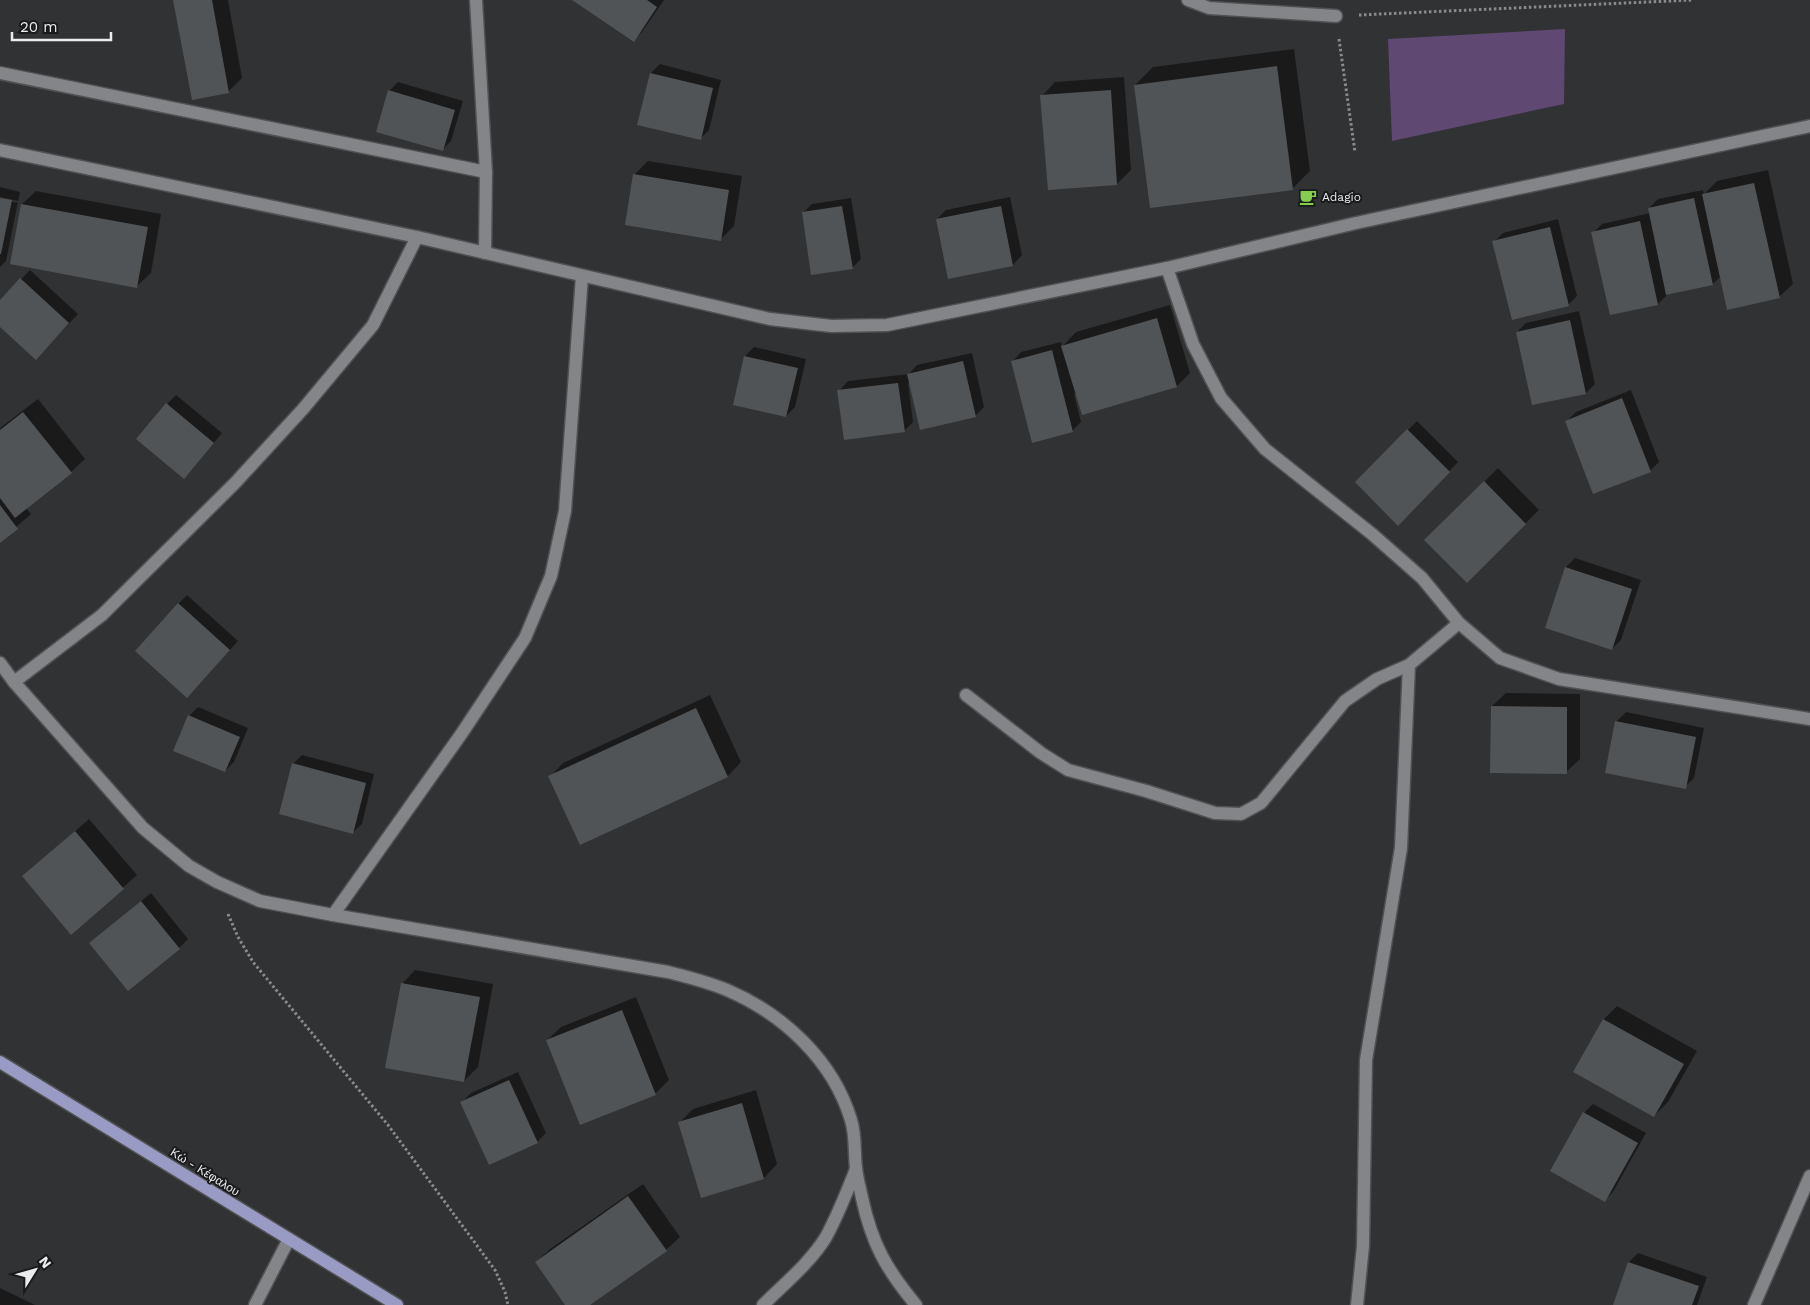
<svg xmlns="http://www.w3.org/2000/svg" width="1810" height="1305" viewBox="0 0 1810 1305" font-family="'Work Sans',sans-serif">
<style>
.green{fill:#5f4872}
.shadow{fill:#0007}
.building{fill:#515456}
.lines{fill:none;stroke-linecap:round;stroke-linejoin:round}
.minor-casing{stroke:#505152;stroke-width:15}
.major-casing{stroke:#505152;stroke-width:15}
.path{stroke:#8a8b8d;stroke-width:3;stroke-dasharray:2.5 2.5;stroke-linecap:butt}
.minor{stroke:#838588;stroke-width:12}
.major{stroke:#9a9bc5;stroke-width:12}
.labels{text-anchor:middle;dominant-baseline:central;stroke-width:4;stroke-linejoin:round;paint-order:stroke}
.poi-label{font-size:12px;fill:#ebeced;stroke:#191a1b;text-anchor:start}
.street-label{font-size:12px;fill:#ebeced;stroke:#191a1b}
</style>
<rect width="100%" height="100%" fill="#313234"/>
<polygon class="green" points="1565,29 1564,104 1392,141 1388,39"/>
<g class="shadow">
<polygon points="174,0 228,0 242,78 228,92"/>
<polygon points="574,0 664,0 642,32 633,41"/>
<polygon points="1294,49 1310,171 1292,189 1135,85 1153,67"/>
<polygon points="660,64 721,80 709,130 700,139 651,73"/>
<polygon points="1124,77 1131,170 1117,184 1042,96 1055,82"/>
<polygon points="398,82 463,101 451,141 442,150 389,91"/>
<polygon points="648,161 742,176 734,226 720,240 634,175"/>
<polygon points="1768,170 1793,284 1779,297 1721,276 1713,284 1667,295 1658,304 1593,233 1602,224 1650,213 1649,208 1658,199 1703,190 1704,194 1717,181"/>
<polygon points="0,187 20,192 6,261 0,267 0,199 18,203 18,201 0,197"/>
<polygon points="36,191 161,214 151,273 137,286 22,204"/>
<polygon points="1010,197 1022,255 1013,265 949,278 937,219 946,210"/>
<polygon points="851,198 861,259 852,268 803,213 812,204"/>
<polygon points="1558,219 1577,296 1568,305 1494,242 1503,233"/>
<polygon points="30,270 78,314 45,349 0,325 0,302"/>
<polygon points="1170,305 1190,373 1177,386 1074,394 1081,422 1072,431 1012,362 1021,352 1061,342 1062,347 1076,332"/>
<polygon points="1579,311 1595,384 1586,393 1533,404 1517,332 1526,323"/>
<polygon points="754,347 806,359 795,407 786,416 745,356"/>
<polygon points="972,353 984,407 975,416 908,383 913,422 904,431 839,391 848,381 909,374 917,365"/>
<polygon points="1631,390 1659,462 1650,471 1567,421 1576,412"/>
<polygon points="176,395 222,433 193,468 167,404"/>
<polygon points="38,399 85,459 71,472 26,508 31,514 0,541 0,428"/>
<polygon points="1417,421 1458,462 1398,524 1356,482"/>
<polygon points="1498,468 1539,510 1467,581 1426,540"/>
<polygon points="1575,558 1641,580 1621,640 1612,649 1566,567"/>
<polygon points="187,595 238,641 196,688 178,604"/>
<polygon points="1506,693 1580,694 1580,759 1566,772 1492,706"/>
<polygon points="710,695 741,762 728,776 581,843 550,777 563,763"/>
<polygon points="198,707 248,728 234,762 225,771 189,716"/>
<polygon points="1626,712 1704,728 1694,778 1685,787 1616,722"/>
<polygon points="302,755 374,774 362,824 352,833 293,764"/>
<polygon points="89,819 137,875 72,933 24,876"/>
<polygon points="151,893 188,939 179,948 100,935"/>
<polygon points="415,970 493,984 478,1067 464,1081 402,984"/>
<polygon points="636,997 669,1080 655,1094 547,1040 561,1027"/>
<polygon points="1617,1006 1697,1051 1668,1102 1654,1116 1575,1071 1604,1019"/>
<polygon points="518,1072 546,1133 537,1142 462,1102 471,1093"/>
<polygon points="756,1090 777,1164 764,1178 702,1196 680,1122 693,1109"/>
<polygon points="1593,1104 1646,1133 1613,1192 1604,1201 1584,1113"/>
<polygon points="643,1184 680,1237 666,1250 587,1305 566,1305 536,1262 550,1249"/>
<polygon points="1638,1253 1707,1277 1697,1305 1615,1305 1629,1262"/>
<polygon points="0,1288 35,1305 0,1305"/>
</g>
<g class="building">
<polygon points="173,0 212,0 229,93 192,100"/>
<polygon points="572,0 647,0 657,7 634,42"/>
<polygon points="1277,66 1293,190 1150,208 1134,85"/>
<polygon points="650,73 713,88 701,140 637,125"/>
<polygon points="388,90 455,110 443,151 376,132"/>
<polygon points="1111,90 1117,185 1048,190 1040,95"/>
<polygon points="633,174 729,190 721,241 625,225"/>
<polygon points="1754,183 1780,298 1727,310 1702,194"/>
<polygon points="0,198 12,200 1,254 0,254"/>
<polygon points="1694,198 1713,285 1666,295 1648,208"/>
<polygon points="21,204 148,227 137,288 10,264"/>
<polygon points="842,206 853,269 811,275 802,212"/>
<polygon points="1001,206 1013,266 948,279 936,219"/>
<polygon points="1640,221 1658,305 1610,315 1591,232"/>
<polygon points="1550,227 1569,306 1512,320 1492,241"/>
<polygon points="20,278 69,323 36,360 0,327 0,300"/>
<polygon points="1157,318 1177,387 1082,415 1061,346"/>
<polygon points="1570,320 1586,394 1532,405 1516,332"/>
<polygon points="1052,350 1073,432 1032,443 1011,361"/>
<polygon points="744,356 798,368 786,417 733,405"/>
<polygon points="963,361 976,417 920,430 907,374"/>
<polygon points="898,383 905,432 844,440 837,390"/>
<polygon points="1622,398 1651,472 1593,494 1565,421"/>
<polygon points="166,403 214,443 184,479 136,439"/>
<polygon points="23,412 72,473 15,518 0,498 0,430"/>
<polygon points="1407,429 1450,472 1398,526 1355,482"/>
<polygon points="1484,481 1526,524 1467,583 1424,540"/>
<polygon points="0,505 18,529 0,543"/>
<polygon points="1565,567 1632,589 1612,650 1545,628"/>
<polygon points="178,603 230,650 187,698 135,651"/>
<polygon points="1491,706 1567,707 1567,774 1490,773"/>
<polygon points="696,708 728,777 580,845 548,776"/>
<polygon points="188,715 240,737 225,772 173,751"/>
<polygon points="1615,721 1696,737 1686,789 1605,773"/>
<polygon points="292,763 366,783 353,834 279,814"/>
<polygon points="75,831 124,889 71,935 22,876"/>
<polygon points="141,901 180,949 128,991 89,943"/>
<polygon points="401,983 480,997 464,1082 385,1068"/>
<polygon points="622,1010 656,1095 580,1125 546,1040"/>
<polygon points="1603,1019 1684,1064 1654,1117 1573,1072"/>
<polygon points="509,1080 538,1143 489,1165 460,1102"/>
<polygon points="742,1103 764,1179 701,1198 678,1122"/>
<polygon points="1583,1112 1638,1143 1605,1202 1550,1171"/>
<polygon points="628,1196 667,1251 590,1305 565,1305 535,1262"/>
<polygon points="1628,1262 1699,1286 1692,1305 1613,1305"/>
</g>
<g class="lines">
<g class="minor-casing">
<g id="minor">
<polyline points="476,0 486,172 485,253"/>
<polyline points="1188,0 1209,8 1336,16"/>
<polyline points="0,73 486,172"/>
<polyline points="0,150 417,237 770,319 831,326 887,325 1167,268 1356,223 1810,126"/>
<polyline points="1167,268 1193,344 1221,398 1265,449 1372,534 1422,578 1459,623 1500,658 1559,679 1810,719"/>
<path d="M 0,663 L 14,682 L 143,828 L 189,866 L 217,882 L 260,901 L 333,915 L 668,972 C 688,977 708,982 727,990 C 783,1014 833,1060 851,1120 C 856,1136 854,1152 856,1168 C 857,1178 860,1188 862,1198 C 872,1244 886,1269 916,1305"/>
<polyline points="14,682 102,615 235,483 303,409 373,325 417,237"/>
<polyline points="966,695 1041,753 1068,770 1146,791 1215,813 1241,814 1261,803 1345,701 1377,679 1409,665 1459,623"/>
<polyline points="333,915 462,733 525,638 551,576 565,511 582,276"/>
<polyline points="255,1305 289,1239"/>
<path d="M 763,1305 C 784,1284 810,1263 826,1237 C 838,1215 847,1192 856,1169"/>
<polyline points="1357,1305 1363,1246 1366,1060 1401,848 1409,665"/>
<polyline points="1754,1305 1810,1176"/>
</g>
</g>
<g class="major-casing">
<polyline id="major" points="0,1062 397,1305"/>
</g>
<g class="path">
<polyline points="1359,15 1692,0"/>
<polyline points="1339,39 1355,152"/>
<polyline points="228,914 238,937 253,962 388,1125 495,1270 505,1292 508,1305"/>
</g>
<use href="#minor" class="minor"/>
<use href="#major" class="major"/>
</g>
<defs>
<g id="cafe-bare" transform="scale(1.35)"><path d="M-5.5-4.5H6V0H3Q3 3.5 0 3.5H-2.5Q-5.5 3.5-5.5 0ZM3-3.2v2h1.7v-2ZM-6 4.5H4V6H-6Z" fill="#84cf4d" stroke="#191a1b" stroke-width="2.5" paint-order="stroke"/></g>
</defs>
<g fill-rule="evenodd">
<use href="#cafe-bare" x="1308" y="197"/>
</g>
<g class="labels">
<g class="poi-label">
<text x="1322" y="197">Adagio</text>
</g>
<g class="street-label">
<text transform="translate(205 1172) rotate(32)">Κώ - Κέφαλου</text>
</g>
</g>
<g transform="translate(35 1270) rotate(53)" stroke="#191a1b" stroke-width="4" paint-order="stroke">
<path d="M0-4L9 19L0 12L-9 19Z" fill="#ebeced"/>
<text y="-8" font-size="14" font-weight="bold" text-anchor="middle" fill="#ebeced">N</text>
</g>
<path d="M12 32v8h99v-8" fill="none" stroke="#ebeced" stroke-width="2.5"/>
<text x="20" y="32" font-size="15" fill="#ebeced" stroke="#191a1b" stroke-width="4" paint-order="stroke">20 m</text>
</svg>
